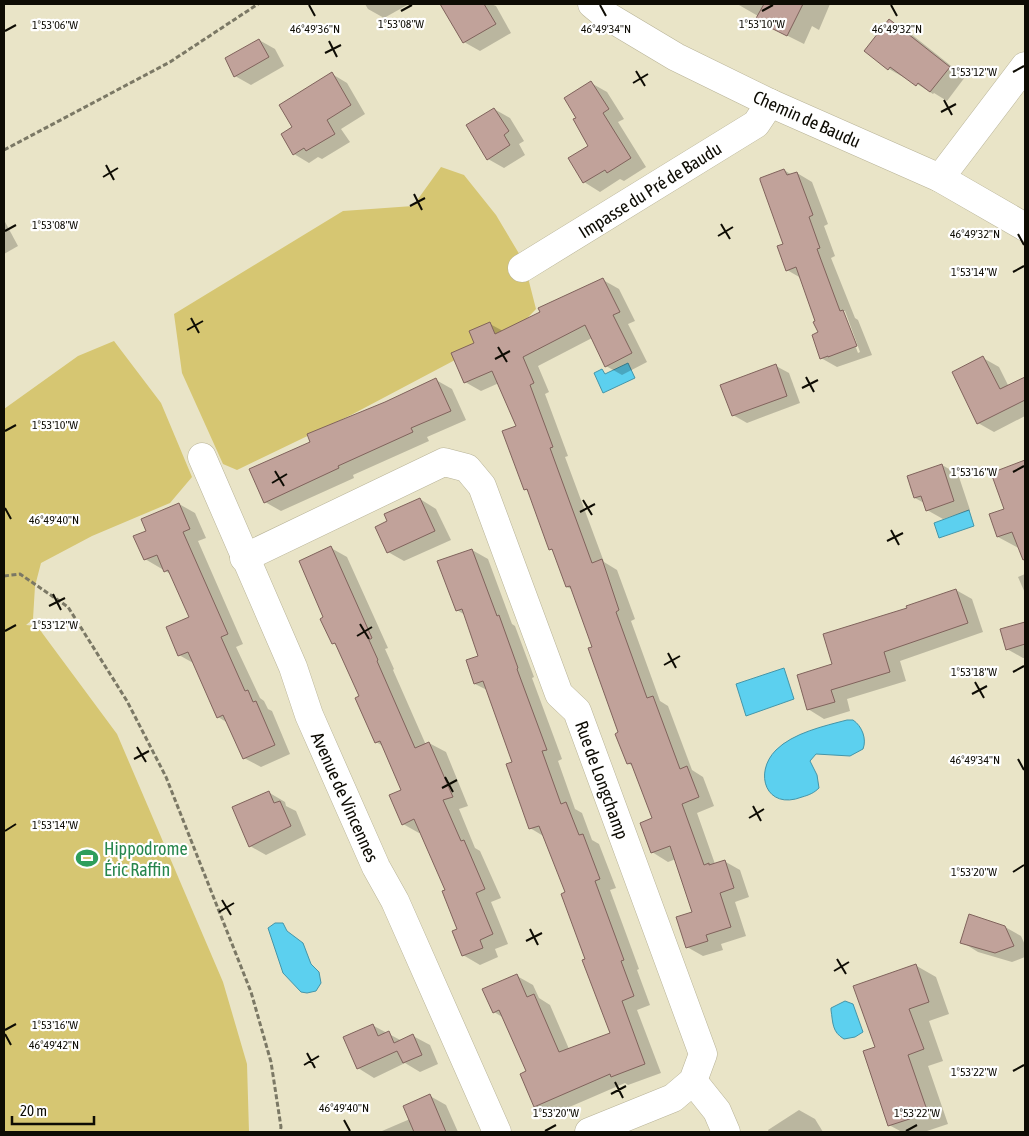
<svg xmlns="http://www.w3.org/2000/svg" width="1029" height="1136" viewBox="0 0 1029 1136" font-family="'Asap Condensed',sans-serif">
<style>
.green{fill:#d6c672}
.water{fill:#5cd0ef;stroke:#4595a8}
.shadow{fill:#0003;fill-rule:evenodd}
.building{fill:#c1a29a;stroke:#80635c}
.lines{fill:none;stroke-linecap:round;stroke-linejoin:round}
.street-casing{stroke:#b8b397;stroke-width:29}
.path{stroke:#7b7865;stroke-width:3;stroke-dasharray:5 2.5;stroke-linecap:butt}
.street{stroke:#fff;stroke-width:28}
.ticks{fill:none;stroke:#0e0c04;stroke-width:2}
.labels{text-anchor:middle;dominant-baseline:central;stroke-width:4.5;stroke-linejoin:round;paint-order:stroke}
.street-label{font-size:18px;fill:#0e0c04;stroke:#fff}
.leisure-label{font-size:18px;fill:#27864d;stroke:#fff;text-anchor:start}
.ticks-label{font-size:12px;text-anchor:middle;fill:#0e0c04;stroke:#fff;stroke-width:4.5;stroke-linejoin:round;paint-order:stroke}
</style>
<rect width="100%" height="100%" fill="#e9e4c7"/>
<g class="green">
<polygon points="441,167 464,175 496,215 524,262 536,309 514,332 472,351 351,415 237,470 223,464 182,373 174,314 343,211 413,206"/>
<polygon points="114,341 161,403 192,477 170,503 92,536 41,563 35,586 33,619 26,625 37,626 117,734 223,982 247,1064 249,1132 4,1132 4,409 78,356"/>
</g>
<g class="water">
<polygon points="628,363 635,378 603,393 594,373 602,369 605,374"/>
<polygon points="969,510 974,526 939,538 934,523"/>
<polygon points="784,668 794,699 746,716 736,684"/>
<path d="M 847,720 L 853,720 C 862,726 867,739 863,749 L 850,756 L 816,754 L 810,761 L 817,775 L 819,788 C 814,793 809,795 802,797 C 766,811 753,773 776,750 C 793,733 824,726 847,720 Z"/>
<polygon points="275,923 283,923 287,931 303,943 311,964 319,972 321,983 316,991 307,993 301,992 283,973 268,928"/>
<path d="M 845,1001 L 853,1004 L 863,1032 L 855,1037 L 844,1039 C 832,1032 833,1023 831,1010 L 831,1008 Z"/>
</g>
<g class="shadow">
<polygon points="365,4 409,4 384,18 368,9"/>
<polygon points="442,4 491,4 496,6 511,33 480,51 464,42"/>
<polygon points="740,4 830,4 819,30 812,26 804,44 772,28 758,16 739,5"/>
<polygon points="890,21 906,30 965,77 947,101 934,93 933,94 906,77 905,78 889,69"/>
<polygon points="259,40 275,49 284,66 251,85 235,76"/>
<polygon points="332,74 347,83 365,114 341,129 350,142 322,159 318,157 309,163 294,154 293,127"/>
<polygon points="591,83 607,92 624,119 618,122 646,167 624,181 620,179 600,192 584,182 589,146 577,118"/>
<polygon points="494,109 510,118 524,141 519,144 525,155 504,168 488,159"/>
<path d="M 784,170 L 792,175 L 797,173 L 812,182 L 828,224 L 824,226 L 835,256 L 831,258 L 855,318 L 858,320 L 872,355 L 837,367 L 821,358 L 819,333 L 801,278 L 787,270 L 784,245 ZM 842,311 L 845,311 L 860,352 L 858,353 Z"/>
<polygon points="4,220 18,246 4,254"/>
<polygon points="603,280 619,289 635,321 628,324 647,362 622,375 606,366 592,338 538,366 549,392 545,394 568,456 565,457 604,562 617,570 635,619 631,621 660,701 668,706 692,770 703,777 714,806 697,813 715,864 724,861 740,870 749,897 735,902 746,936 721,944 723,950 703,956 687,947 693,912 676,859 668,862 652,852 653,819 634,767 628,763 594,648 573,590 567,587 555,552 550,549 529,492 525,489 518,426 499,383 481,391 465,382 475,344 490,324 503,331"/>
<polygon points="983,358 999,367 1009,387 1025,379 1025,416 994,432 978,423"/>
<polygon points="776,366 789,373 800,403 747,423 733,415"/>
<polygon points="436,380 452,389 466,420 427,437 429,441 353,475 354,478 281,511 265,502 312,443 383,404"/>
<polygon points="1025,462 1025,549 1022,550 998,537 1005,509 992,473"/>
<polygon points="942,465 958,474 970,510 943,519 927,510 924,503 915,498"/>
<polygon points="420,499 436,509 451,540 404,561 388,552 388,522"/>
<polygon points="179,504 195,513 206,538 198,541 243,644 236,647 260,698 264,701 268,709 272,711 290,754 261,767 244,758 228,723 218,717 195,664 179,655 191,618 172,575 165,571 164,568 162,569 145,559 148,531"/>
<polygon points="331,548 347,557 388,648 385,649 394,669 393,670 426,745 429,743 446,752 468,806 459,809 475,848 480,851 501,898 491,902 508,944 495,949 498,957 480,965 463,955 458,929 447,891 421,832 419,833 403,824 402,790 383,746 376,742 361,697 338,646 333,643 325,618"/>
<polygon points="472,550 488,559 512,624 515,626 534,677 532,678 562,759 558,761 575,809 582,813 592,840 599,844 616,888 610,890 639,969 637,970 650,1005 637,1010 661,1073 628,1085 625,1083 551,1115 535,1106 528,1071 504,1018 494,1012 517,976 533,985 539,998 550,1005 569,1049 611,1033 566,893 545,837 530,828 514,763 487,690 475,684 480,657 465,615 457,610"/>
<polygon points="1025,574 1025,593 1018,577"/>
<polygon points="956,590 972,599 983,632 900,661 906,681 847,699 850,711 824,719 808,709 834,665 909,609"/>
<polygon points="1025,623 1025,658 1023,658 1007,649 1002,630"/>
<polygon points="268,792 285,802 286,806 296,811 306,835 266,855 250,846"/>
<polygon points="1005,927 1021,936 1025,945 1025,957 1012,962 978,952 962,942"/>
<polygon points="915,965 936,977 949,1014 929,1021 943,1061 928,1066 948,1124 924,1132 902,1132 889,1125 876,1048"/>
<polygon points="372,1025 402,1041 413,1036 430,1045 438,1064 420,1072 405,1063 374,1078 358,1068"/>
<polygon points="430,1096 446,1105 458,1132 383,1132 382,1131 410,1119"/>
<polygon points="799,1110 815,1119 823,1132 769,1132 768,1130"/>
</g>
<g class="building">
<polygon points="440,4 484,4 496,24 463,43"/>
<polygon points="764,4 803,4 787,36 755,20"/>
<polygon points="889,19 950,67 930,92 918,83 916,86 890,67 888,70 864,51"/>
<polygon points="259,39 269,57 234,77 225,58"/>
<polygon points="332,72 351,105 327,120 335,134 306,151 304,148 293,155 281,134 292,127 279,105"/>
<polygon points="591,81 609,109 603,113 631,158 607,173 605,170 583,183 568,158 588,146 573,119 576,118 564,98"/>
<polygon points="494,108 509,131 504,135 510,145 487,160 466,125"/>
<polygon points="784,169 787,175 797,172 813,215 809,217 820,248 817,249 840,311 843,310 857,346 828,357 828,356 820,359 812,335 818,332 813,322 815,321 796,267 786,271 777,246 783,244 760,180 760,178"/>
<polygon points="603,278 620,312 613,315 632,353 605,367 585,325 523,357 534,383 530,385 553,447 550,448 592,563 602,559 619,610 616,612 647,698 653,696 680,769 687,766 699,797 682,804 704,865 709,863 709,865 725,860 734,888 720,893 731,927 706,935 708,941 686,948 676,917 692,912 670,846 651,853 640,823 652,818 631,763 627,764 615,734 618,732 588,648 592,647 570,586 566,587 552,549 549,550 527,489 524,490 502,431 516,426 492,371 464,383 451,353 474,343 469,331 490,322 495,334 540,312 538,308"/>
<polygon points="983,356 1000,389 1025,377 1025,400 977,424 952,372"/>
<polygon points="776,364 787,396 732,416 720,385"/>
<polygon points="436,378 451,411 411,428 413,432 338,466 339,468 264,503 249,469 310,442 307,434 385,402"/>
<polygon points="1025,460 1025,559 1023,560 1012,532 997,537 989,514 1004,509 991,473"/>
<polygon points="942,464 954,501 926,511 921,496 914,498 907,476"/>
<polygon points="420,498 435,531 387,553 375,527 387,521 384,514"/>
<polygon points="179,503 190,529 183,532 228,634 221,637 245,691 248,690 253,702 256,701 275,745 243,759 223,715 217,718 188,652 178,656 166,627 189,617 168,570 164,572 157,555 144,560 133,536 146,531 141,519"/>
<polygon points="331,546 372,638 369,640 378,660 377,661 415,748 429,742 453,797 443,800 461,841 464,840 485,889 476,893 493,934 480,940 483,948 462,956 452,931 457,929 442,891 445,890 414,819 402,825 389,795 401,790 380,741 375,743 355,698 359,696 335,643 332,644 320,619 323,617 299,561"/>
<polygon points="472,549 497,616 499,615 518,668 517,669 547,750 542,751 561,804 566,802 579,835 583,834 600,879 595,881 624,960 621,961 634,996 622,1001 645,1064 611,1077 610,1074 534,1107 520,1074 526,1071 499,1010 493,1013 482,989 517,974 527,997 534,994 559,1052 610,1033 582,960 585,959 561,894 565,892 539,826 529,829 506,764 512,762 483,681 474,684 466,660 478,656 462,609 456,611 437,561"/>
<polygon points="956,589 968,623 884,652 890,672 831,690 835,702 807,710 797,675 832,664 823,634 907,608 906,606"/>
<polygon points="1025,622 1025,644 1006,650 1000,629"/>
<polygon points="269,791 274,803 280,801 291,826 249,847 232,807"/>
<polygon points="969,914 1005,926 1014,946 995,953 960,943"/>
<polygon points="916,964 929,1002 909,1009 924,1049 908,1055 928,1113 888,1126 863,1051 875,1047 853,986"/>
<polygon points="373,1024 378,1036 389,1031 394,1043 413,1034 422,1055 403,1063 397,1051 357,1069 343,1037"/>
<polygon points="430,1094 446,1132 414,1132 403,1106"/>
</g>
<g class="lines">
<g class="street-casing">
<g id="street">
<polyline points="592,4 604,14 676,57 770,103 940,178 1025,227"/>
<polyline points="940,178 1025,66"/>
<polyline points="522,268 756,124 770,103"/>
<polyline points="202,457 293,667 309,715 376,867 395,901 497,1132"/>
<polyline points="244,558 444,462 467,468 482,486 559,694 577,711 703,1054 693,1081 673,1098 589,1132"/>
<polyline points="693,1081 717,1111 726,1132"/>
</g>
</g>
<g class="path">
<polyline points="4,150 170,62 258,4"/>
<polyline points="4,576 20,574 68,607 127,701 166,777 251,992 271,1062 281,1127 280,1132"/>
</g>
<use href="#street" class="street"/>
</g>
<path class="ticks" d="M 309,5 L 315,16M 600,5 L 606,16M 891,5 L 897,16M 401,11 L 412,5M 762,11 L 773,5M 5,31 L 16,25M 329,41 L 337,57M 325,53 L 341,45M 636,71 L 645,86M 1013,72 L 1024,66M 633,83 L 648,74M 944,100 L 952,115M 941,112 L 956,104M 106,165 L 114,180M 103,177 L 118,168M 414,194 L 422,210M 410,206 L 425,198M 721,224 L 730,239M 5,231 L 16,225M 1018,234 L 1024,245M 718,236 L 733,227M 1013,272 L 1024,266M 191,318 L 199,333M 187,330 L 203,321M 498,347 L 507,362M 495,359 L 510,351M 806,377 L 814,392M 802,388 L 818,380M 5,431 L 16,425M 275,471 L 284,486M 1013,472 L 1024,466M 272,483 L 287,474M 583,500 L 592,515M 5,508 L 11,519M 580,512 L 595,504M 891,530 L 899,545M 887,541 L 903,533M 53,594 L 61,610M 49,606 L 65,598M 360,624 L 369,639M 5,631 L 16,625M 357,636 L 372,627M 668,653 L 676,668M 664,665 L 680,656M 1013,672 L 1024,666M 975,682 L 984,698M 972,694 L 987,686M 137,747 L 146,762M 134,759 L 149,751M 1018,759 L 1024,770M 445,777 L 453,792M 442,788 L 457,780M 753,806 L 761,821M 749,818 L 764,809M 5,831 L 16,824M 1013,872 L 1024,865M 222,900 L 231,915M 219,912 L 234,903M 530,929 L 538,945M 526,941 L 542,933M 837,959 L 846,974M 834,971 L 849,962M 5,1030 L 16,1024M 5,1034 L 11,1045M 307,1053 L 315,1068M 304,1065 L 319,1056M 1013,1071 L 1024,1065M 615,1082 L 623,1098M 611,1094 L 626,1086M 344,1120 L 350,1131M 545,1131 L 556,1125M 906,1131 L 917,1125"/>
<defs>
<g id="stadium-bare" transform="scale(1.725)"><path d="M0-5a6.5 5 0 1 0 0 10a6.5 5 0 1 0 0-10ZM-3.5-1.8h7v3.6h-7Z" fill="#2e9e5b" stroke="#fff" stroke-width="2.5" paint-order="stroke"/></g>
</defs>
<g fill-rule="evenodd">
<use href="#stadium-bare" x="87" y="858"/>
</g>
<g class="labels">
<g class="street-label">
<text transform="translate(807 119) rotate(24)">Chemin de Baudu</text>
<text transform="translate(650 190) rotate(-32)">Impasse du Pré de Baudu</text>
<text transform="translate(602 780) rotate(70)">Rue de Longchamp</text>
<text transform="translate(345 797) rotate(66)">Avenue de Vincennes</text>
</g>
<g class="leisure-label">
<text x="104" y="848">Hippodrome<tspan x="104" dy="21">Éric Raffin</tspan></text>
</g>
</g>
<g class="ticks-label">
<text x="401" y="28">1°53'08"W</text>
<text x="762" y="28">1°53'10"W</text>
<text x="55" y="29">1°53'06"W</text>
<text x="606" y="33">46°49'34"N</text>
<text x="315" y="33">46°49'36"N</text>
<text x="897" y="33">46°49'32"N</text>
<text x="974" y="76">1°53'12"W</text>
<text x="55" y="229">1°53'08"W</text>
<text x="975" y="238">46°49'32"N</text>
<text x="974" y="276">1°53'14"W</text>
<text x="55" y="429">1°53'10"W</text>
<text x="974" y="476">1°53'16"W</text>
<text x="54" y="524">46°49'40"N</text>
<text x="55" y="629">1°53'12"W</text>
<text x="974" y="676">1°53'18"W</text>
<text x="975" y="764">46°49'34"N</text>
<text x="55" y="829">1°53'14"W</text>
<text x="974" y="876">1°53'20"W</text>
<text x="55" y="1029">1°53'16"W</text>
<text x="54" y="1049">46°49'42"N</text>
<text x="974" y="1076">1°53'22"W</text>
<text x="344" y="1112">46°49'40"N</text>
<text x="556" y="1117">1°53'20"W</text>
<text x="917" y="1117">1°53'22"W</text>
</g>
<rect width="1029" height="1136" fill="none" stroke="#0e0c04" stroke-width="10"/>
<path d="M12 1116v8h82v-8" fill="none" stroke="#0e0c04" stroke-width="2.5"/>
<text x="20" y="1116" font-size="15" fill="#0e0c04" stroke="#ffffff" stroke-width="4" paint-order="stroke">20 m</text>
</svg>
